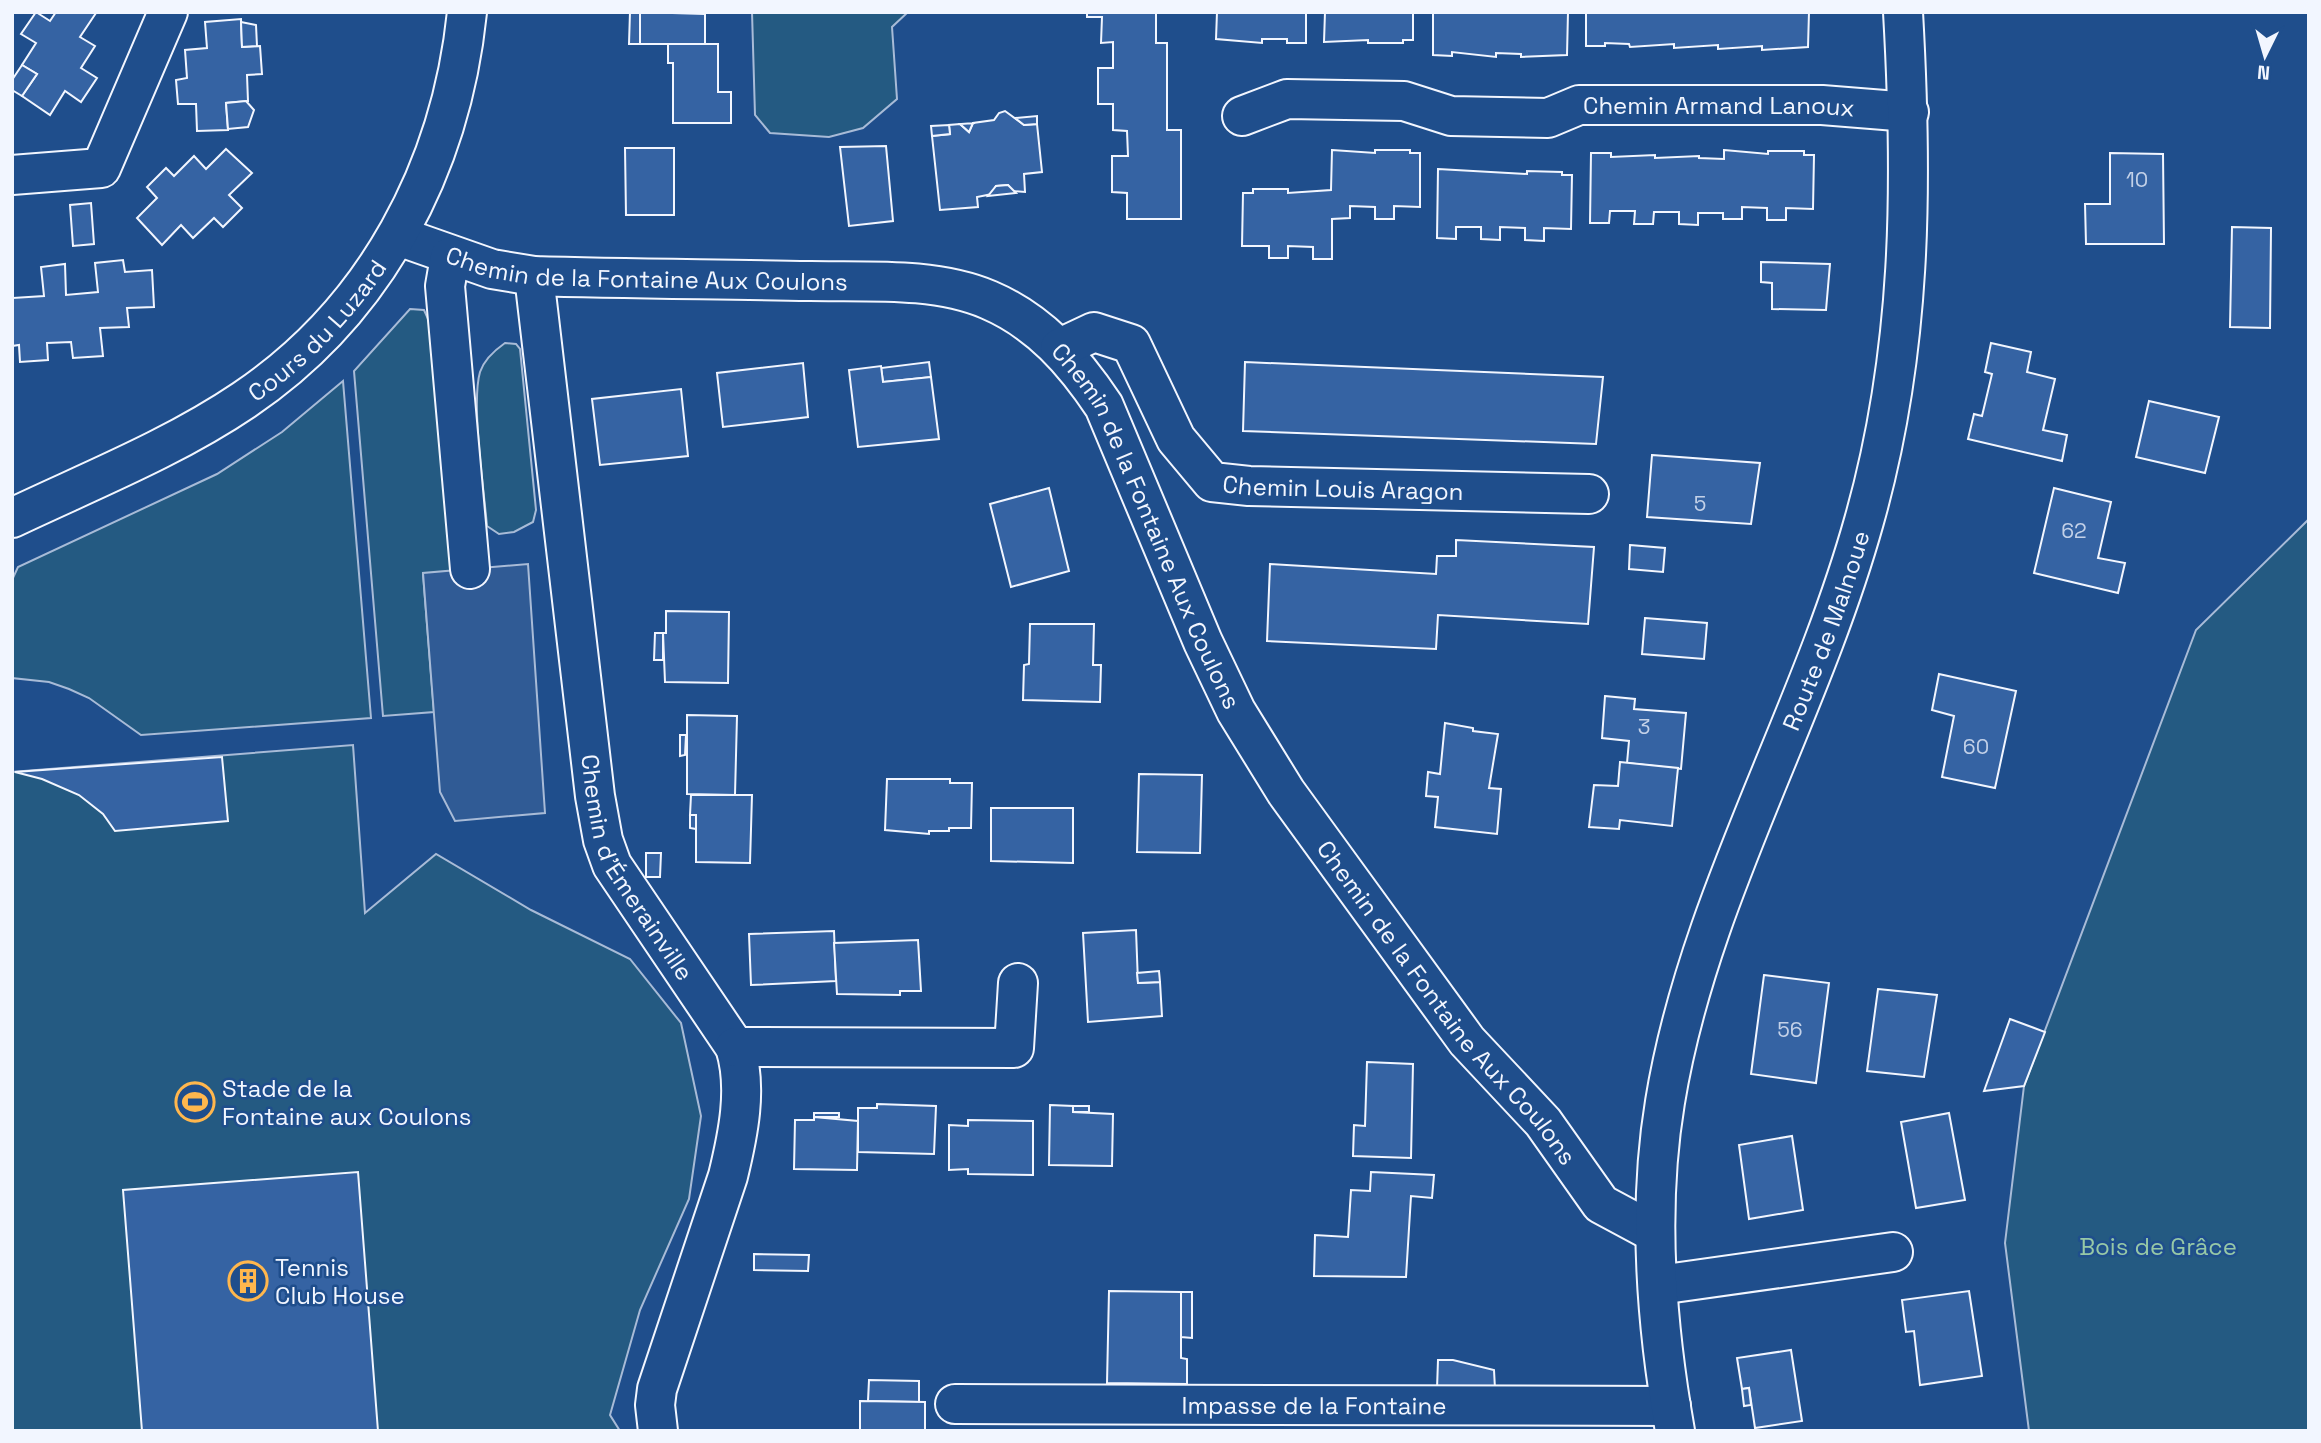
<svg xmlns="http://www.w3.org/2000/svg" width="2321" height="1443" viewBox="0 0 2321 1443" font-family="'Space Grotesk',sans-serif">
<style>
.green{fill:#245a82;stroke:#a8bbd7;stroke-width:2}
.parking{fill:#305b95;stroke:#a8bbd7;stroke-width:2}
.building{fill:#3563a3;stroke:#f2f6ff;stroke-width:2}
.lines{fill:none;stroke-linecap:round;stroke-linejoin:round}
.minor-casing{stroke:#f2f6ff;stroke-width:42}
.major-casing{stroke:#f2f6ff;stroke-width:42}
.minor{stroke:#1f4e8c;stroke-width:38}
.major{stroke:#1f4e8c;stroke-width:38}
.labels{text-anchor:middle;dominant-baseline:central;stroke-width:5;stroke-linejoin:round;paint-order:stroke}
.number-label{font-size:21px;fill:#c3d1e8}
.street-label{font-size:24px;fill:#f2f6ff;stroke:#1f4e8c}
.poi-label{font-size:24px;fill:#f2f6ff;stroke:#1f4e8c;text-anchor:start}
.park-label{font-size:24px;fill:#97c8a6;stroke:#1f4e8c}
</style>
<rect width="100%" height="100%" fill="#1f4e8c"/>
<g class="green">
<polygon points="752,12 908,12 892,27 897,99 863,128 829,137 770,133 755,115"/>
<polygon points="410,309 424,310 433,330 454,571 423,574 434,712 383,716 354,371"/>
<path d="M 505,343 L 516,344 L 520,349 L 536,510 L 533,522 L 514,532 L 499,534 L 487,526 C 484,490 471,403 480,372 C 484,360 495,350 505,343 Z"/>
<polygon points="343,381 371,718 141,735 89,698 69,689 49,682 12,678 12,580 18,567 217,474 282,432"/>
<polygon points="2309,519 2309,1431 2029,1431 2005,1243 2024,1086 2196,630"/>
<polygon points="353,745 365,913 436,854 531,910 630,959 681,1023 701,1116 689,1199 640,1310 610,1415 620,1431 12,1431 12,772"/>
</g>
<polygon class="parking" points="528,564 545,813 455,821 440,792 423,573"/>
<g class="building">
<polygon points="36,12 50,21 56,12 96,13 80,37 95,46 81,68 97,78 81,102 65,91 50,115 22,96 37,74 22,65 36,43 21,34"/>
<polygon points="630,12 640,12 640,44 629,44"/>
<polygon points="640,12 705,14 705,44 640,44"/>
<polygon points="1087,12 1156,12 1156,43 1167,43 1167,130 1181,130 1181,219 1127,219 1127,193 1112,192 1112,156 1128,156 1127,131 1113,130 1113,104 1098,104 1098,68 1113,68 1113,42 1101,43 1102,17 1087,17"/>
<polygon points="1217,12 1306,12 1306,43 1287,43 1287,39 1262,39 1262,43 1216,39"/>
<polygon points="1325,12 1413,12 1413,40 1403,40 1403,43 1368,43 1368,40 1324,42"/>
<polygon points="1433,12 1568,12 1567,55 1521,57 1521,54 1496,53 1496,57 1452,52 1452,56 1433,55"/>
<polygon points="1586,12 1809,12 1808,47 1762,50 1762,46 1718,49 1718,45 1674,48 1674,44 1630,47 1629,44 1605,43 1605,46 1586,46"/>
<polygon points="241,19 242,47 260,46 262,74 247,75 248,101 226,103 228,130 197,131 196,104 178,104 176,80 187,78 185,50 207,48 205,22"/>
<polygon points="241,22 256,25 257,46 242,47"/>
<polygon points="668,44 718,44 718,92 731,92 731,123 673,123 673,63 668,63"/>
<polygon points="22,65 37,74 22,96 12,90 12,80"/>
<polygon points="246,101 254,110 248,127 228,129 226,103"/>
<polygon points="1005,111 1024,125 1037,124 1042,172 1024,174 1025,192 1012,191 1008,185 996,186 992,194 977,197 978,207 940,210 932,136 950,134 949,125 960,124 969,132 973,123 994,120 999,113"/>
<polygon points="1037,116 1037,124 1024,125 1015,118"/>
<polygon points="973,123 969,132 960,124 975,123"/>
<polygon points="949,125 950,134 932,136 931,126"/>
<polygon points="886,146 893,221 849,226 840,147"/>
<polygon points="625,148 674,148 674,215 626,215"/>
<polygon points="226,149 252,173 229,195 242,208 223,227 214,218 193,238 181,225 162,245 137,218 157,198 147,187 166,168 174,176 194,156 206,169"/>
<polygon points="1332,150 1375,153 1375,150 1410,150 1410,153 1420,153 1420,207 1394,206 1394,219 1375,219 1375,207 1350,206 1350,218 1332,219 1332,259 1313,259 1313,247 1288,246 1288,258 1269,258 1269,246 1242,246 1243,193 1253,193 1253,189 1288,189 1288,193 1331,190"/>
<polygon points="1724,150 1768,154 1768,151 1804,151 1804,155 1814,155 1813,209 1786,208 1786,220 1767,220 1767,208 1742,207 1742,219 1723,219 1723,213 1698,213 1698,225 1679,224 1679,212 1654,212 1653,224 1634,224 1635,211 1610,211 1609,223 1590,223 1591,153 1611,153 1611,157 1655,155 1655,158 1699,156 1699,158 1724,159"/>
<polygon points="2110,153 2163,154 2164,244 2086,244 2085,204 2110,204"/>
<polygon points="1438,169 1527,174 1527,171 1562,172 1562,175 1572,175 1571,229 1544,228 1544,241 1525,240 1525,228 1500,227 1500,240 1481,239 1481,227 1456,227 1456,239 1437,238"/>
<polygon points="1008,185 1016,193 988,196 996,186"/>
<polygon points="91,203 94,244 73,246 70,205"/>
<polygon points="2232,227 2271,228 2270,328 2230,327"/>
<polygon points="123,260 125,272 152,270 154,307 127,308 129,327 100,328 103,356 73,358 71,342 47,343 48,360 20,362 19,345 12,346 12,287 13,298 44,296 41,267 65,264 66,295 98,292 95,263"/>
<polygon points="1761,262 1830,264 1826,310 1772,309 1772,283 1761,282"/>
<polygon points="1991,343 2031,352 2027,372 2055,379 2043,430 2067,435 2062,461 1968,439 1974,414 1982,416 1992,374 1985,372"/>
<polygon points="929,362 931,377 883,382 881,368"/>
<polygon points="1245,362 1603,377 1596,444 1243,431"/>
<polygon points="803,363 808,417 723,427 717,373"/>
<polygon points="881,366 883,382 931,377 939,439 858,447 849,370"/>
<polygon points="681,389 688,456 600,465 592,399"/>
<polygon points="2149,401 2219,417 2205,473 2136,457"/>
<polygon points="1652,455 1760,463 1751,524 1647,517"/>
<polygon points="1049,488 1069,571 1011,587 990,504"/>
<polygon points="2054,488 2111,502 2098,558 2125,563 2118,593 2034,573"/>
<polygon points="1456,540 1594,547 1588,624 1438,615 1436,649 1267,641 1270,564 1436,574 1437,556 1456,556"/>
<polygon points="1630,545 1665,548 1663,572 1629,569"/>
<polygon points="666,611 729,612 728,683 665,682 663,633 666,633"/>
<polygon points="1645,618 1707,623 1704,659 1642,654"/>
<polygon points="1030,624 1094,624 1093,665 1101,665 1100,702 1023,700 1024,665 1029,664"/>
<polygon points="655,633 663,633 663,660 654,660"/>
<polygon points="1939,674 2016,691 1995,788 1942,777 1954,716 1932,710"/>
<polygon points="1605,696 1635,699 1634,709 1686,713 1681,769 1627,763 1629,741 1602,738"/>
<polygon points="687,715 737,716 735,795 687,794"/>
<polygon points="1445,723 1473,728 1473,731 1498,734 1489,788 1501,789 1497,834 1435,827 1438,797 1426,796 1428,772 1440,774"/>
<polygon points="680,735 686,735 685,755 680,756"/>
<polygon points="222,757 228,821 115,831 103,814 79,795 42,779 15,772"/>
<polygon points="1620,762 1678,768 1672,826 1620,820 1619,829 1589,827 1594,785 1618,786"/>
<polygon points="1139,774 1202,775 1200,853 1137,852"/>
<polygon points="887,779 950,779 950,783 972,783 971,828 949,828 949,831 929,831 929,834 885,830"/>
<polygon points="691,795 752,795 750,863 696,862 696,815 690,815"/>
<polygon points="991,808 1073,808 1073,863 991,861"/>
<polygon points="690,815 696,815 696,829 690,828"/>
<polygon points="646,853 661,853 660,877 646,877"/>
<polygon points="1136,930 1138,983 1160,982 1162,1016 1088,1022 1083,933"/>
<polygon points="834,931 836,981 751,985 749,934"/>
<polygon points="918,940 921,991 900,991 900,995 837,994 834,943"/>
<polygon points="1159,971 1160,982 1138,983 1137,973"/>
<polygon points="1764,975 1829,983 1816,1083 1751,1074"/>
<polygon points="1878,989 1937,995 1924,1077 1867,1071"/>
<polygon points="2010,1019 2045,1032 2024,1086 1984,1091"/>
<polygon points="1367,1062 1413,1064 1411,1158 1353,1156 1354,1125 1365,1126"/>
<polygon points="877,1104 936,1106 934,1154 858,1152 858,1108 877,1108"/>
<polygon points="1050,1105 1073,1106 1073,1112 1113,1114 1112,1166 1049,1165"/>
<rect x="1073" y="1106" width="16" height="6"/>
<rect x="814" y="1113" width="25" height="4"/>
<polygon points="1949,1113 1965,1200 1916,1208 1901,1122"/>
<polygon points="814,1117 858,1121 857,1170 794,1169 795,1120 814,1120"/>
<polygon points="968,1120 1033,1121 1033,1175 968,1174 968,1169 949,1170 949,1125 968,1126"/>
<polygon points="1792,1136 1803,1210 1749,1219 1739,1145"/>
<polygon points="358,1172 378,1431 142,1431 123,1190"/>
<polygon points="1371,1172 1434,1175 1432,1198 1411,1196 1406,1277 1314,1276 1315,1235 1348,1237 1351,1190 1370,1191"/>
<polygon points="754,1254 809,1255 808,1271 754,1270"/>
<polygon points="1109,1291 1181,1292 1181,1358 1187,1359 1187,1384 1107,1383"/>
<polygon points="1969,1291 1982,1376 1920,1385 1914,1331 1906,1332 1902,1300"/>
<polygon points="1181,1292 1192,1292 1192,1338 1181,1337"/>
<polygon points="1791,1350 1802,1421 1755,1428 1749,1388 1742,1389 1737,1358"/>
<polygon points="1438,1360 1453,1360 1494,1370 1495,1389 1437,1389"/>
<polygon points="869,1380 919,1381 919,1402 868,1401"/>
<polygon points="1749,1388 1751,1405 1744,1406 1742,1389"/>
<polygon points="860,1401 925,1402 925,1431 860,1431"/>
</g>
<g class="lines">
<g class="minor-casing">
<g id="minor">
<path id="s1" d="M 1242,116 L 1287,99 L 1404,101 L 1451,116 L 1548,118 L 1579,105 L 1822,105 L 1909,112"/>
<polyline points="12,175 101,168 168,12"/>
<path id="s2" d="M 398,236 L 492,269 L 534,276 C 626,279 718,279 810,281 C 868,282 935,277 989,300 C 1040,322 1074,361 1104,406 L 1203,642 L 1236,711 L 1286,792 L 1467,1041 L 1543,1122 L 1601,1204 L 1655,1233"/>
<polyline points="450,257 445,286 470,569"/>
<path id="s3" d="M 534,276 L 595,796 L 603,840 L 612,865 L 735,1047 C 748,1088 738,1135 728,1176 L 657,1389 L 655,1405 L 658,1431"/>
<path id="s4" d="M 1060,348 L 1094,332 L 1131,344 L 1176,439 L 1212,482 L 1249,486 L 1589,494"/>
<path id="s5" d="M 12,518 C 90,481 173,448 244,400 C 376,311 451,168 467,12"/>
<polyline points="735,1047 1014,1048 1018,983"/>
<polyline points="1659,1285 1893,1252"/>
<path id="s6" d="M 955,1404 L 1671,1406"/>
</g>
</g>
<g class="major-casing">
<g id="major">
<path id="s7" d="M 1675,1431 C 1656,1324 1647,1210 1665,1102 C 1698,899 1809,718 1864,521 C 1912,352 1913,186 1903,12"/>
</g>
</g>
<use href="#minor" class="minor"/>
<use href="#major" class="major"/>
</g>
<defs>
<g id="stadium-ring" transform="scale(2.0125)"><circle r="9.5" fill="#1f4e8c" stroke="#ffb74d" stroke-width="1.5"/><path d="M0-5a6.5 5 0 1 0 0 10a6.5 5 0 1 0 0-10ZM-3.5-1.8h7v3.6h-7Z" fill="#ffb74d"/></g>
<g id="building-ring" transform="scale(2.0125)"><circle r="9.5" fill="#1f4e8c" stroke="#ffb74d" stroke-width="1.5"/><path d="M-4-6H4V6H1V3H-1V6H-4ZM-2.5-4.3h1.7v1.8h-1.7ZM.8-4.3h1.7v1.8H.8ZM-2.5-1h1.7V.8h-1.7ZM.8-1h1.7V.8H.8Z" fill="#ffb74d"/></g>
</defs>
<g fill-rule="evenodd">
<use href="#stadium-ring" x="195" y="1102"/>
<use href="#building-ring" x="248" y="1281"/>
</g>
<g class="labels">
<g class="number-label">
<text x="2137" y="179">10</text>
<text x="1700" y="503">5</text>
<text x="2074" y="530">62</text>
<text x="1644" y="726">3</text>
<text x="1976" y="746">60</text>
<text x="1790" y="1029">56</text>
</g>
<g class="street-label">
<text stroke="none"><textPath href="#s1" startOffset="485">Chemin Armand Lanoux</textPath></text>
<text stroke="none"><textPath href="#s2" startOffset="254">Chemin de la Fontaine Aux Coulons</textPath></text>
<text stroke="none"><textPath href="#s5" startOffset="362">Cours du Luzard</textPath></text>
<text stroke="none"><textPath href="#s4" startOffset="369">Chemin Louis Aragon</textPath></text>
<text stroke="none"><textPath href="#s2" startOffset="884">Chemin de la Fontaine Aux Coulons</textPath></text>
<text stroke="none"><textPath href="#s7" startOffset="830">Route de Malnoue</textPath></text>
<text stroke="none"><textPath href="#s3" startOffset="606">Chemin d'Émerainville</textPath></text>
<text stroke="none"><textPath href="#s2" startOffset="1451">Chemin de la Fontaine Aux Coulons</textPath></text>
<text stroke="none"><textPath href="#s6" startOffset="359">Impasse de la Fontaine</textPath></text>
</g>
<g class="poi-label">
<text x="222" y="1088">Stade de la<tspan x="222" dy="28">Fontaine aux Coulons</tspan></text>
<text x="275" y="1267">Tennis<tspan x="275" dy="28">Club House</tspan></text>
</g>
<g class="park-label">
<text x="2158" y="1246">Bois de Grâce</text>
</g>
</g>
<rect width="2321" height="1443" fill="none" stroke="#f2f6ff" stroke-width="28"/>
<g transform="translate(2265 56) rotate(185)" stroke="#1f4e8c" stroke-width="5" paint-order="stroke">
<path d="M0-5L12 26L0 18L-12 26Z" fill="#f2f6ff"/>
<text y="-10" font-size="19" font-weight="bold" text-anchor="middle" fill="#f2f6ff">N</text>
</g>
</svg>
